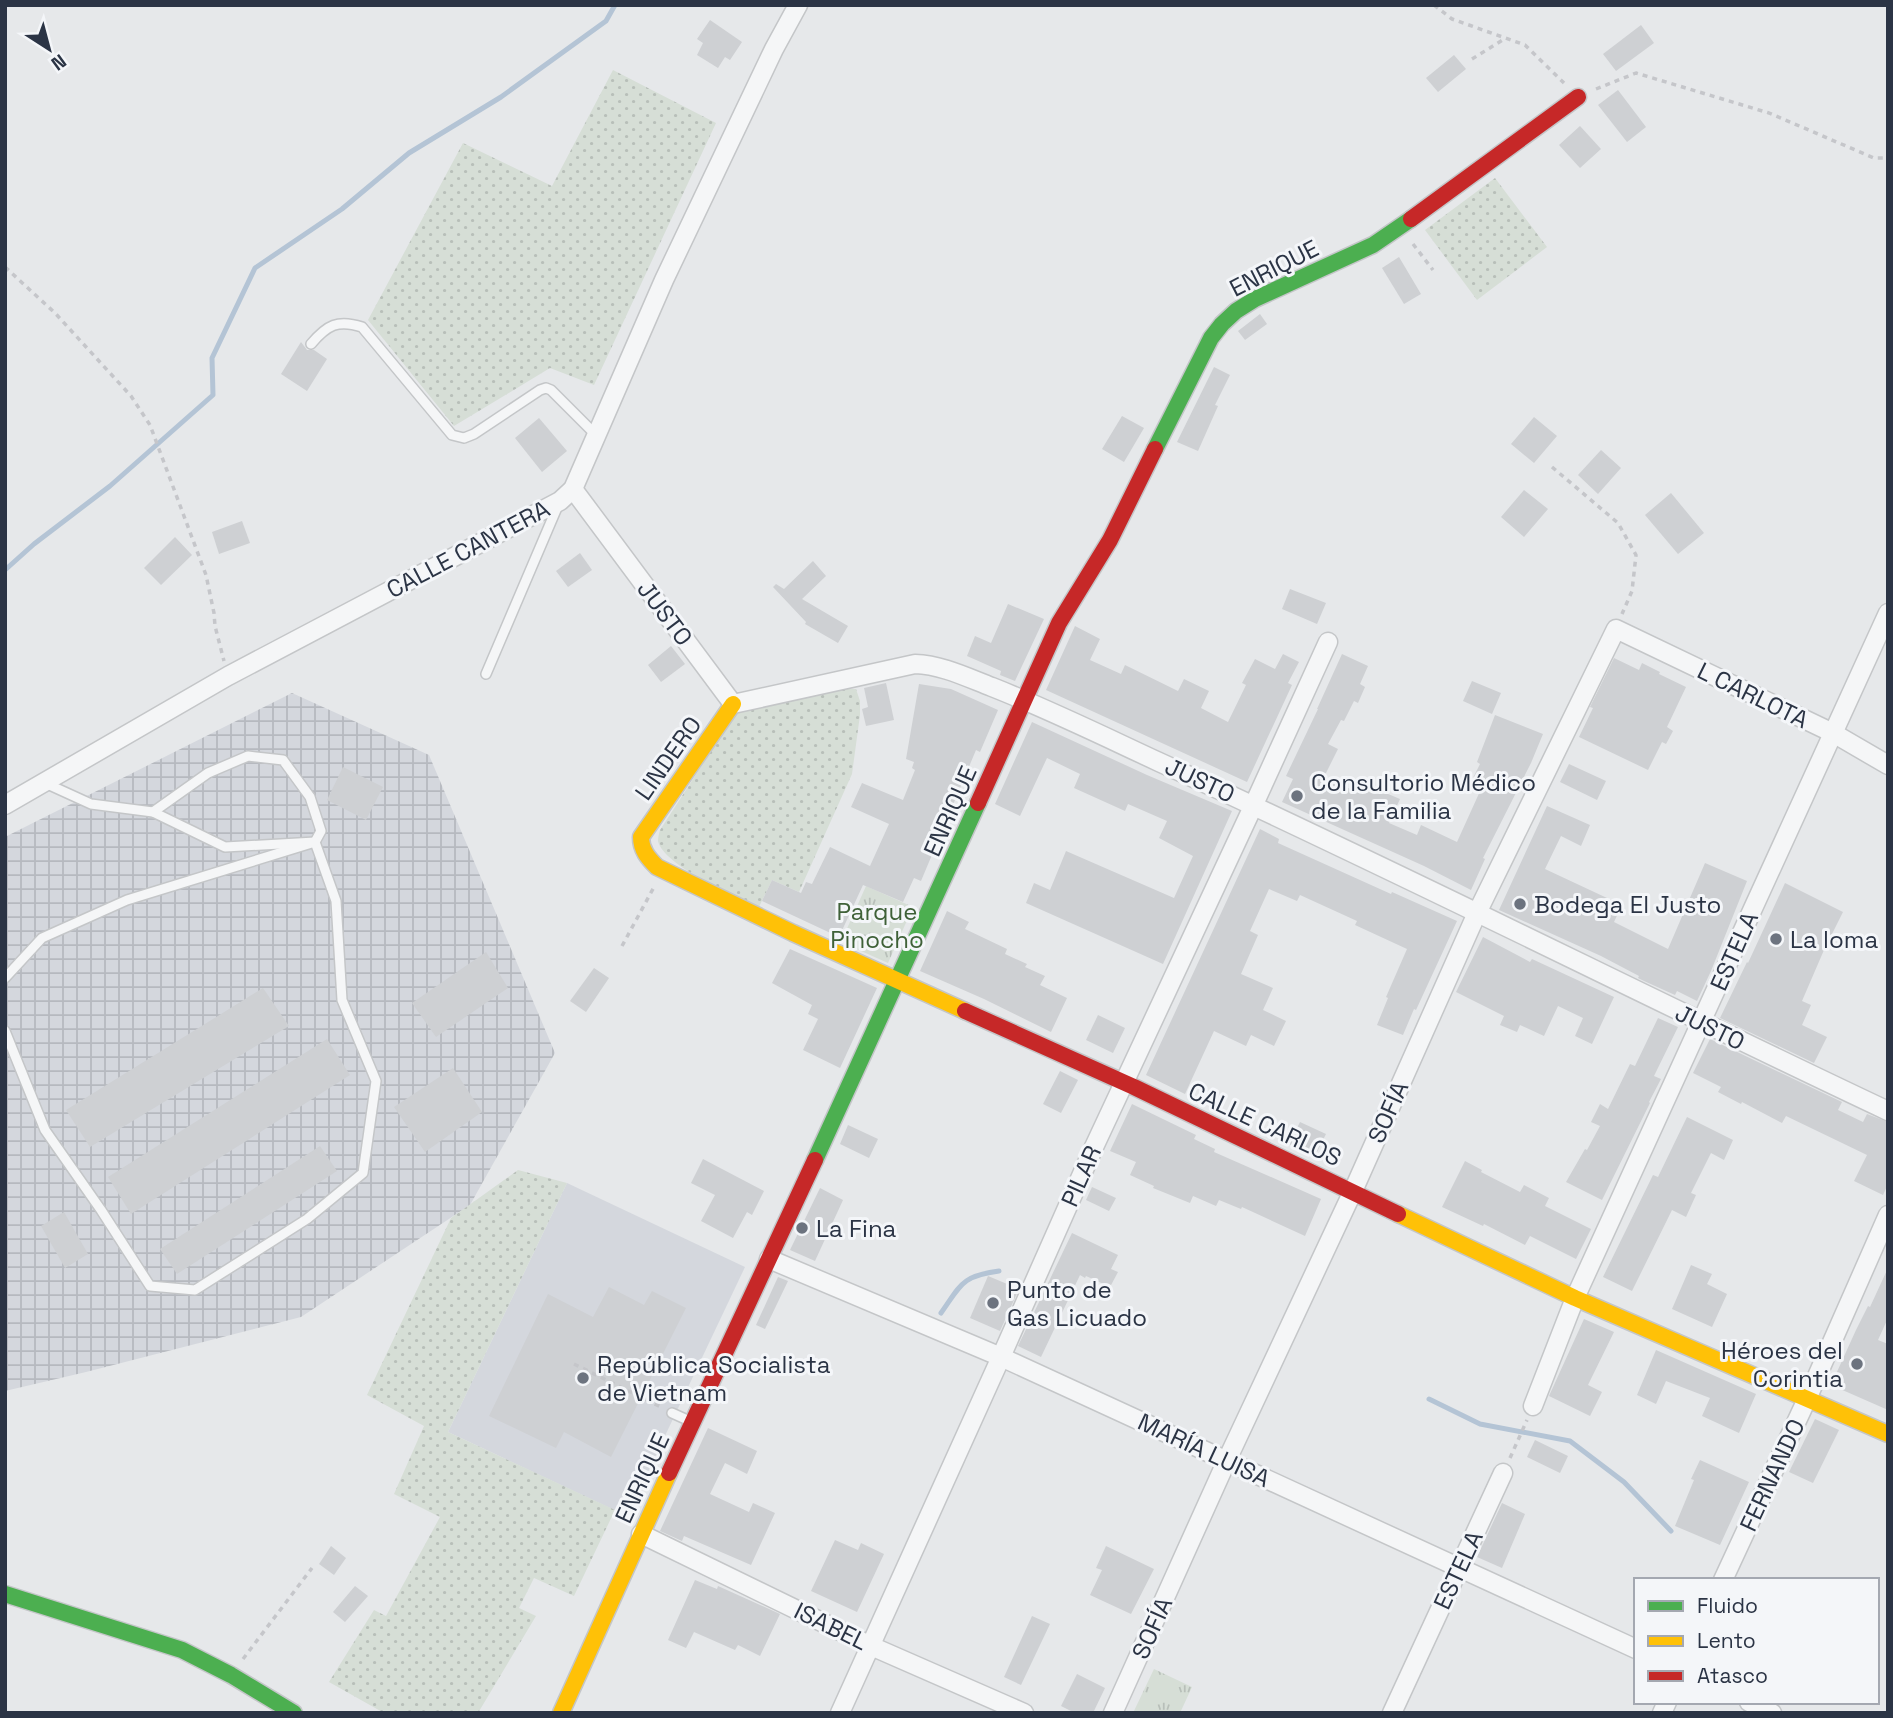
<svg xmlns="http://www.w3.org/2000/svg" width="1893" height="1718" viewBox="0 0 1893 1718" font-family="'Space Grotesk',sans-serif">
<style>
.built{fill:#d4d7dd}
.industrial{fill:url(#industrial-grid)}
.grass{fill:url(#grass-dots)}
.park{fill:url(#park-tufts)}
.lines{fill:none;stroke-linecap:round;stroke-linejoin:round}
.stream{stroke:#b4c4d5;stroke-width:5}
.building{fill:#ced0d3}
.lane-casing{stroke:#c4c6c8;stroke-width:12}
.street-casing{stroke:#c4c6c8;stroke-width:21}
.fast-casing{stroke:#c4c6c8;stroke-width:19}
.slow-casing{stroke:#c4c6c8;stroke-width:19}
.jam-casing{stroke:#c4c6c8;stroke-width:19}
.path{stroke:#c5c6ca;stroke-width:3.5;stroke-dasharray:5 5;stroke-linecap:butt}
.lane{stroke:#f5f6f7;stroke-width:9}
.street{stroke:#f5f6f7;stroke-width:18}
.fast{stroke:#4caf50;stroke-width:16}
.slow{stroke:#ffc107;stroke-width:16}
.jam{stroke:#c62828;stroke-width:16}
.poi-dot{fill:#6c737f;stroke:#f4f6f9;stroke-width:2.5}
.labels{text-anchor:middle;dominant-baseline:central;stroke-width:6;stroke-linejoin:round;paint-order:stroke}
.street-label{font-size:24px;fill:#2b3445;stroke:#f4f6f9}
.poi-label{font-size:24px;fill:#2b3445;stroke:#f4f6f9;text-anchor:start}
.park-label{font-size:24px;fill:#3f6138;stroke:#f4f6f9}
</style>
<defs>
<pattern id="industrial-grid" width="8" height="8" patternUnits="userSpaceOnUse" patternTransform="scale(1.75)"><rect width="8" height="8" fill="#d4d7dd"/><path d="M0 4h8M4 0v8" fill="none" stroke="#b6b9bf"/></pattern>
<pattern id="grass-dots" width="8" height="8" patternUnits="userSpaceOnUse" patternTransform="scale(1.75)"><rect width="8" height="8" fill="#d6ded6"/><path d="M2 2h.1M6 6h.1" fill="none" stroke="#b8bfb9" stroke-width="1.8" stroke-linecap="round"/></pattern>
<pattern id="park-tufts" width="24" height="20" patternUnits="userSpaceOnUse" patternTransform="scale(1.75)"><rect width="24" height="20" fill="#d6ded6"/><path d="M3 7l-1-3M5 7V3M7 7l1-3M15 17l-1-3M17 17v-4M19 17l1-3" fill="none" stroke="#b8bfb9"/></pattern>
</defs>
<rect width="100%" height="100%" fill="#e6e8ea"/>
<polygon class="built" points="567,1183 745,1267 627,1516 448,1432"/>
<polygon class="industrial" points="292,693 429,755 555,1053 470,1205 301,1317 86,1372 5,1391 5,837"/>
<g class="grass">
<polygon points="613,70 716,123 594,385 550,368 454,426 368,320 463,143 552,186"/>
<polygon points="1495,178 1547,247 1477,300 1425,230"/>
<path d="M 847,689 L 856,689 L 860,701 L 860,715 L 852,774 L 799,892 L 772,880 L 758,909 C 736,897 663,865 658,841 C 658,837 659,834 660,830 L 737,711 Z"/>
<polygon points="518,1170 567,1183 448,1432 615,1510 574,1596 534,1578 519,1608 536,1616 478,1713 384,1713 329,1682 374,1610 386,1616 440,1517 394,1494 424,1426 367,1395 451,1218"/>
</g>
<g class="park">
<polygon points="866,886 913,907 888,963 841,942"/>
<polygon points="1154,1669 1192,1687 1180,1713 1133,1713"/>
</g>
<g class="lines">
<g class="stream">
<polyline points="5,570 34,544 110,486 213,395 212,358 255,268 342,209 409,153 501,97 606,21 615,5"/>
<path d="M 941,1313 C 961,1285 961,1276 999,1271"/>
<polyline points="1429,1399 1480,1424 1570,1441 1624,1482 1671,1531"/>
</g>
</g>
<g class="building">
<polygon points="710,20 742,42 730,60 725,57 718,68 697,55 703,43 697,39"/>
<polygon points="1641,25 1654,43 1616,71 1603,54"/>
<polygon points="1454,55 1466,69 1438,92 1426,78"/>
<polygon points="1618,90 1646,127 1627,142 1598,105"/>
<polygon points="1580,126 1601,149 1580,168 1559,145"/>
<polygon points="1399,257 1421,294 1404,304 1382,268"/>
<polygon points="1260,314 1267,324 1245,340 1238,331"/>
<polygon points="301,342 307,350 314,350 327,359 307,391 281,374"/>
<polygon points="1214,367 1230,375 1215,405 1218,406 1198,451 1177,442"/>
<polygon points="1122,416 1144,428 1124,462 1102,449"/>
<polygon points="1534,417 1557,436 1534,463 1511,444"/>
<polygon points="539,418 567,451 542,472 515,438"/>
<polygon points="1601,450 1621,468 1598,494 1578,475"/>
<polygon points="1524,490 1548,509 1524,537 1501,517"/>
<polygon points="1671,493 1704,533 1678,554 1645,515"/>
<polygon points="242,521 250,543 219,554 212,532"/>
<polygon points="175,537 192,555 161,585 144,568"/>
<polygon points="580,553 592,570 568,587 556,571"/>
<polygon points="813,561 826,576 802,599 848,626 838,643 805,624 806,622 773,587 776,584 784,589"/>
<polygon points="1290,589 1326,603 1317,624 1282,609"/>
<polygon points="1008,604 1044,619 1015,681 1000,675 1001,671 967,656 975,636 991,643"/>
<polygon points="1075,626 1100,639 1090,660 1121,674 1125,665 1178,691 1184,679 1209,691 1201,708 1228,722 1246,685 1242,683 1255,659 1275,669 1283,654 1299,662 1288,683 1292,685 1247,782 1046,690"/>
<polygon points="671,646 685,664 661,682 648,665"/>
<polygon points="1342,654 1368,666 1360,684 1365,687 1358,703 1354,701 1344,721 1341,720 1328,744 1338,749 1324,777 1357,792 1362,783 1400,799 1389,823 1417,835 1421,825 1457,842 1481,789 1470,784 1480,764 1477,762 1495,715 1543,734 1531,763 1483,858 1485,859 1471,890 1424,866 1282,802 1293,779 1286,776 1318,709 1317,709"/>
<polygon points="1614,658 1639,670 1642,663 1660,672 1659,674 1686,687 1667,727 1673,731 1666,744 1662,742 1648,770 1579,737 1593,708 1590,707"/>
<polygon points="1472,681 1501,693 1492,714 1463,701"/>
<polygon points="886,683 894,720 866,726 862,709 868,707 864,688"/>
<polygon points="919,684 951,689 998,710 980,752 976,750 921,881 914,878 903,902 863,885 839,937 762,901 772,880 801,893 806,882 812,884 830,847 870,866 889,824 851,807 862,783 903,800 915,770 912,768 914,762 906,759"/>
<polygon points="1032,722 1147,775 1232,811 1163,964 1026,903 1034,883 1050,890 1066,851 1174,898 1193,856 1159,838 1167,821 1128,804 1125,811 1074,788 1080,774 1047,758 1020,816 995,804"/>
<polygon points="1569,764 1606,781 1597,800 1560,782"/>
<polygon points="343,767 383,787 366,820 327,800"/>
<polygon points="1547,806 1590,825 1581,846 1561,836 1545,869 1622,905 1614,922 1668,949 1705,863 1747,881 1711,971 1697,1001 1677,991 1675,995 1644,981 1638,978 1639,976 1601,956 1499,910"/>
<polygon points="1260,829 1279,839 1278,843 1391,894 1392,892 1457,921 1416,1010 1414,1009 1403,1035 1377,1025 1388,998 1386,997 1407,949 1355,925 1357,921 1300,895 1297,901 1269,889 1250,931 1258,935 1241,974 1273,988 1263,1010 1286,1021 1274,1046 1251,1035 1246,1046 1214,1031 1185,1094 1146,1075"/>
<polygon points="1785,883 1843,912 1824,950 1802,1001 1811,1005 1802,1025 1827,1037 1814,1063 1720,1018 1747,962 1748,963"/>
<polygon points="947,911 969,922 965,929 1007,949 1005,954 1027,964 1025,967 1045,976 1040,985 1067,998 1051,1032 984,999 920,971"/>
<polygon points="1483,937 1530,962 1532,959 1614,997 1592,1044 1575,1036 1583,1018 1558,1006 1544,1036 1520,1025 1517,1032 1500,1025 1504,1016 1456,992"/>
<polygon points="790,949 877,988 840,1068 803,1050 818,1019 808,1014 812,1005 772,983"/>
<polygon points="486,952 508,988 436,1037 412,1003"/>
<polygon points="594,968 609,978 586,1012 570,1001"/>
<polygon points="263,988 289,1026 90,1147 66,1110"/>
<polygon points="1098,1015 1125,1028 1113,1053 1086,1040"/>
<polygon points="1658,1018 1678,1027 1654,1076 1661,1079 1649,1102 1650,1103 1602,1200 1566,1182 1585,1149 1587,1150 1600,1126 1591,1122 1600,1104 1608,1109 1630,1064 1635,1066"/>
<polygon points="327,1039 350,1075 131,1214 108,1177"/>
<polygon points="1710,1039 1842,1102 1838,1110 1863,1122 1867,1114 1888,1122 1888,1184 1883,1195 1854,1181 1867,1155 1786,1116 1782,1123 1742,1102 1741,1104 1718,1092 1721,1087 1693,1073"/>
<polygon points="453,1068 482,1112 425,1152 394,1107"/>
<polygon points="1060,1071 1078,1080 1061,1113 1043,1104"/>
<polygon points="1132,1104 1196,1135 1194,1139 1215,1149 1214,1152 1321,1199 1305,1236 1242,1207 1241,1209 1219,1200 1216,1206 1193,1196 1190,1203 1153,1188 1154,1186 1130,1175 1136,1162 1110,1151"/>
<polygon points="1687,1117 1733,1140 1724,1160 1711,1153 1691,1193 1696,1195 1686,1217 1672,1210 1632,1291 1603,1277 1653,1175 1658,1177"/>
<polygon points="1300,1122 1326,1134 1315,1156 1289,1144"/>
<polygon points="848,1125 878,1139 869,1158 840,1144"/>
<polygon points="320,1146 337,1171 177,1274 160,1249"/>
<polygon points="703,1159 764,1191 752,1215 747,1212 733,1238 701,1221 715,1195 691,1183"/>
<polygon points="1465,1161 1482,1170 1481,1172 1520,1192 1524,1185 1549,1198 1545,1206 1591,1229 1576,1259 1530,1236 1525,1245 1484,1224 1483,1226 1442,1207"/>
<polygon points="1092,1187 1116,1198 1109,1211 1086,1200"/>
<polygon points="820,1188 843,1200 815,1261 790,1250"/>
<polygon points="64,1212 88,1254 65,1268 41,1226"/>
<polygon points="1072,1233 1118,1255 1111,1269 1118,1272 1110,1287 1086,1276 1085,1278 1080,1275 1041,1357 1018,1346"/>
<polygon points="1691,1265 1712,1274 1707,1284 1727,1294 1712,1327 1672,1309"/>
<polygon points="1888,1268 1888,1318 1878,1340 1888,1344 1888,1410 1831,1385 1856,1330 1868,1306 1870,1307"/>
<polygon points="988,1276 1019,1289 1000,1331 970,1318"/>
<polygon points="778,1277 788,1281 765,1329 756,1325"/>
<polygon points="609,1287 644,1305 652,1291 686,1308 611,1457 564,1432 556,1448 489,1416 548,1294 593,1317"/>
<polygon points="1584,1319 1614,1332 1588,1385 1602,1392 1590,1416 1549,1396"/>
<polygon points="1656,1350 1756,1394 1739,1433 1702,1416 1710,1398 1666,1381 1656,1404 1637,1395"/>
<polygon points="1815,1419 1839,1430 1813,1483 1789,1472"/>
<polygon points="708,1428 757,1451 747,1474 725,1463 710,1494 749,1512 753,1503 775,1513 751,1565 684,1536 682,1541 660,1531"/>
<polygon points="1535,1440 1568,1456 1560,1473 1527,1457"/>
<polygon points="1700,1460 1749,1482 1720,1545 1675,1526 1694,1480 1691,1479"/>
<polygon points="1502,1503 1525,1514 1502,1568 1477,1557"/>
<polygon points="835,1540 858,1550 861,1543 884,1554 857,1612 811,1591"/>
<polygon points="331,1546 346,1558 334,1575 319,1564"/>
<polygon points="1106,1546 1154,1569 1131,1614 1090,1595 1102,1570 1096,1568"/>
<polygon points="695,1580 717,1589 718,1586 780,1614 760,1656 738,1645 735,1650 694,1632 686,1648 668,1640"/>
<polygon points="355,1586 368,1596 345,1622 333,1612"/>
<polygon points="1032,1616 1050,1624 1021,1685 1004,1677"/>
<polygon points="1077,1674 1105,1688 1093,1713 1075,1713 1061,1706"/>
</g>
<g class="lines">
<g class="lane-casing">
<g id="lane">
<path d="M 311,344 C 327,325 338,319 362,327 L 452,435 L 464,438 L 474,434 L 540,390 L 546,388 L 551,390 L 596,435"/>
<polyline points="486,674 559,503"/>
<polyline points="5,978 42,938 127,900 315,842 321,831 310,797 283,760 248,756 208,773 153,812"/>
<polyline points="5,1031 45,1130 101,1210 150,1286 195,1290 307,1219 363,1173 376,1081 342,1000 336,901 315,842 225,847 153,812 91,804 45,783"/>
<polyline points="672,1413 692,1422"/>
</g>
</g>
<g class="street-casing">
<g id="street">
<path d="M 573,489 L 733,704 L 915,664 C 942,665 966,677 992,687 C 1048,709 1103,736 1159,762 C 1404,874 1644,996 1888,1111"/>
<polyline points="5,805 228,676 560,501 573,489 664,280 774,49 798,5"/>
<polyline points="769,1259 1001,1357 1636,1649"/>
<polyline points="1533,1406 1575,1298 1888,613"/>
<polyline points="641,1534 871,1646 1024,1713"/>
<polyline points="1723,1580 1807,1399 1888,1215"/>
<polyline points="1749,1702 1772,1713"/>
<polyline points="840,1713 1001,1357 1094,1147 1250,813 1328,642"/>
<polyline points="1113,1713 1227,1460 1353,1191 1477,913 1616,629 1833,733 1888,765"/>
<polyline points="1392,1713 1503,1473"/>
<polyline points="1662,1713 1667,1702"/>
</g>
</g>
<g class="fast-casing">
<g id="fast">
<polyline points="1155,449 1211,338 1222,324 1236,311 1255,299 1373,245 1411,219"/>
<polyline points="815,1160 978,803"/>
<polyline points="5,1594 182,1650 231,1675 294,1713"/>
</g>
</g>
<g class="slow-casing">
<g id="slow">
<path d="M 733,704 L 641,837 C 641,850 648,858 657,867 L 793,933 L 965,1011"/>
<polyline points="1398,1214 1575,1298 1888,1434"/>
<polyline points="561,1713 669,1473"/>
</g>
</g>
<g class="jam-casing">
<g id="jam">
<polyline points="1411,219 1578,97"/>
<polyline points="978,803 1059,623 1110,540 1155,449"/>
<polyline points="965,1011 1134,1087 1398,1214"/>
<polyline points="669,1473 815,1160"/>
</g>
</g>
<g class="path">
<polyline points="1434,5 1452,19 1525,45 1564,83"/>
<polyline points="1472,59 1506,38"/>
<polyline points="1596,89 1636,73 1769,113 1874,158 1888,158"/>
<polyline points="1413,244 1433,270"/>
<polyline points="5,267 55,313 131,396 150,425 206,575 214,613 215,626 224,661"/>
<polyline points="1552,467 1618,523 1636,555 1632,591 1622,614"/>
<polyline points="622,946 654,887"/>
<polyline points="574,1364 661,1407"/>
<polyline points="1510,1458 1527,1420"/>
<polyline points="243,1659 312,1568"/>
</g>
<use href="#lane" class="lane"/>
<use href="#street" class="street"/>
<use href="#fast" class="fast"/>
<use href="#slow" class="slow"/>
<use href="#jam" class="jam"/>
</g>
<g class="poi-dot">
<circle cx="1297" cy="796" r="7"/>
<circle cx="1520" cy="904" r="7"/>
<circle cx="1776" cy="939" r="7"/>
<circle cx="802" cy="1228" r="7"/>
<circle cx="993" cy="1303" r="7"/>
<circle cx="1857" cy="1364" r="7"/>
<circle cx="583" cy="1378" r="7"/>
</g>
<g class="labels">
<g class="street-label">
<text transform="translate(1274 268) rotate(-27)">ENRIQUE</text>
<text transform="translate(468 549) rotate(-28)">CALLE CANTERA</text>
<text transform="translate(665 613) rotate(53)">JUSTO</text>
<text transform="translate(1753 695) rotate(26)">L CARLOTA</text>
<text transform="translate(668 758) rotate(-55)">LINDERO</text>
<text transform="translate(1200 780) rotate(25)">JUSTO</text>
<text transform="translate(950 811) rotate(-66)">ENRIQUE</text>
<text transform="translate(1734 951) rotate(-66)">ESTELA</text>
<text transform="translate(1710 1027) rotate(26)">JUSTO</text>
<text transform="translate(1388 1112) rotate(-66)">SOFÍA</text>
<text transform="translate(1265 1124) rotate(25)">CALLE CARLOS</text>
<text transform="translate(1081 1176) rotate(-66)">PILAR</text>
<text transform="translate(1204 1450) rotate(25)">MARÍA LUISA</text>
<text transform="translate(1772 1475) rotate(-65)">FERNANDO</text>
<text transform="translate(642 1478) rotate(-65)">ENRIQUE</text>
<text transform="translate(1458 1570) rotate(-65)">ESTELA</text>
<text transform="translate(831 1626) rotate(26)">ISABEL</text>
<text transform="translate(1152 1628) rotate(-66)">SOFÍA</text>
</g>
<g class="poi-label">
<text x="1311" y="782">Consultorio Médico<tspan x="1311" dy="28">de la Familia</tspan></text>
<text x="1534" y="904">Bodega El Justo</text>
<text x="1790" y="939">La loma</text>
<text x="816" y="1228">La Fina</text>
<text x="1007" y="1289">Punto de<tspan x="1007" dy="28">Gas Licuado</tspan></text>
<text x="1843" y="1350" text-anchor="end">Héroes del<tspan x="1843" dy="28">Corintia</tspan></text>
<text x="597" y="1364">República Socialista<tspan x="597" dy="28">de Vietnam</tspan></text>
</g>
<g class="park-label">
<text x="877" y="911">Parque<tspan x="877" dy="28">Pinocho</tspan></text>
</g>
</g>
<rect width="1893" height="1718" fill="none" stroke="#2b3445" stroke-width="14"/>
<rect x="1634" y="1578" width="245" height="126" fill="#f4f6f9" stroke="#a4a8b1" stroke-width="2"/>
<rect x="1648" y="1601" width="35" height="10" fill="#4caf50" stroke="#a4a8b1" stroke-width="2"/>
<text x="1697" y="1613" font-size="21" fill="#2b3445">Fluido</text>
<rect x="1648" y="1636" width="35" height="10" fill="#ffc107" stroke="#a4a8b1" stroke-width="2"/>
<text x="1697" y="1648" font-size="21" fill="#2b3445">Lento</text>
<rect x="1648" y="1671" width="35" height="10" fill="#c62828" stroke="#a4a8b1" stroke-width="2"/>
<text x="1697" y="1683" font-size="21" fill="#2b3445">Atasco</text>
<g transform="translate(49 49) rotate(144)" stroke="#f4f6f9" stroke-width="5" paint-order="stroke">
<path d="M0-5L12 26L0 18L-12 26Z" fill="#2b3445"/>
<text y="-10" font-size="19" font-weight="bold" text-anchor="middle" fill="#2b3445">N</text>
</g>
</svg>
